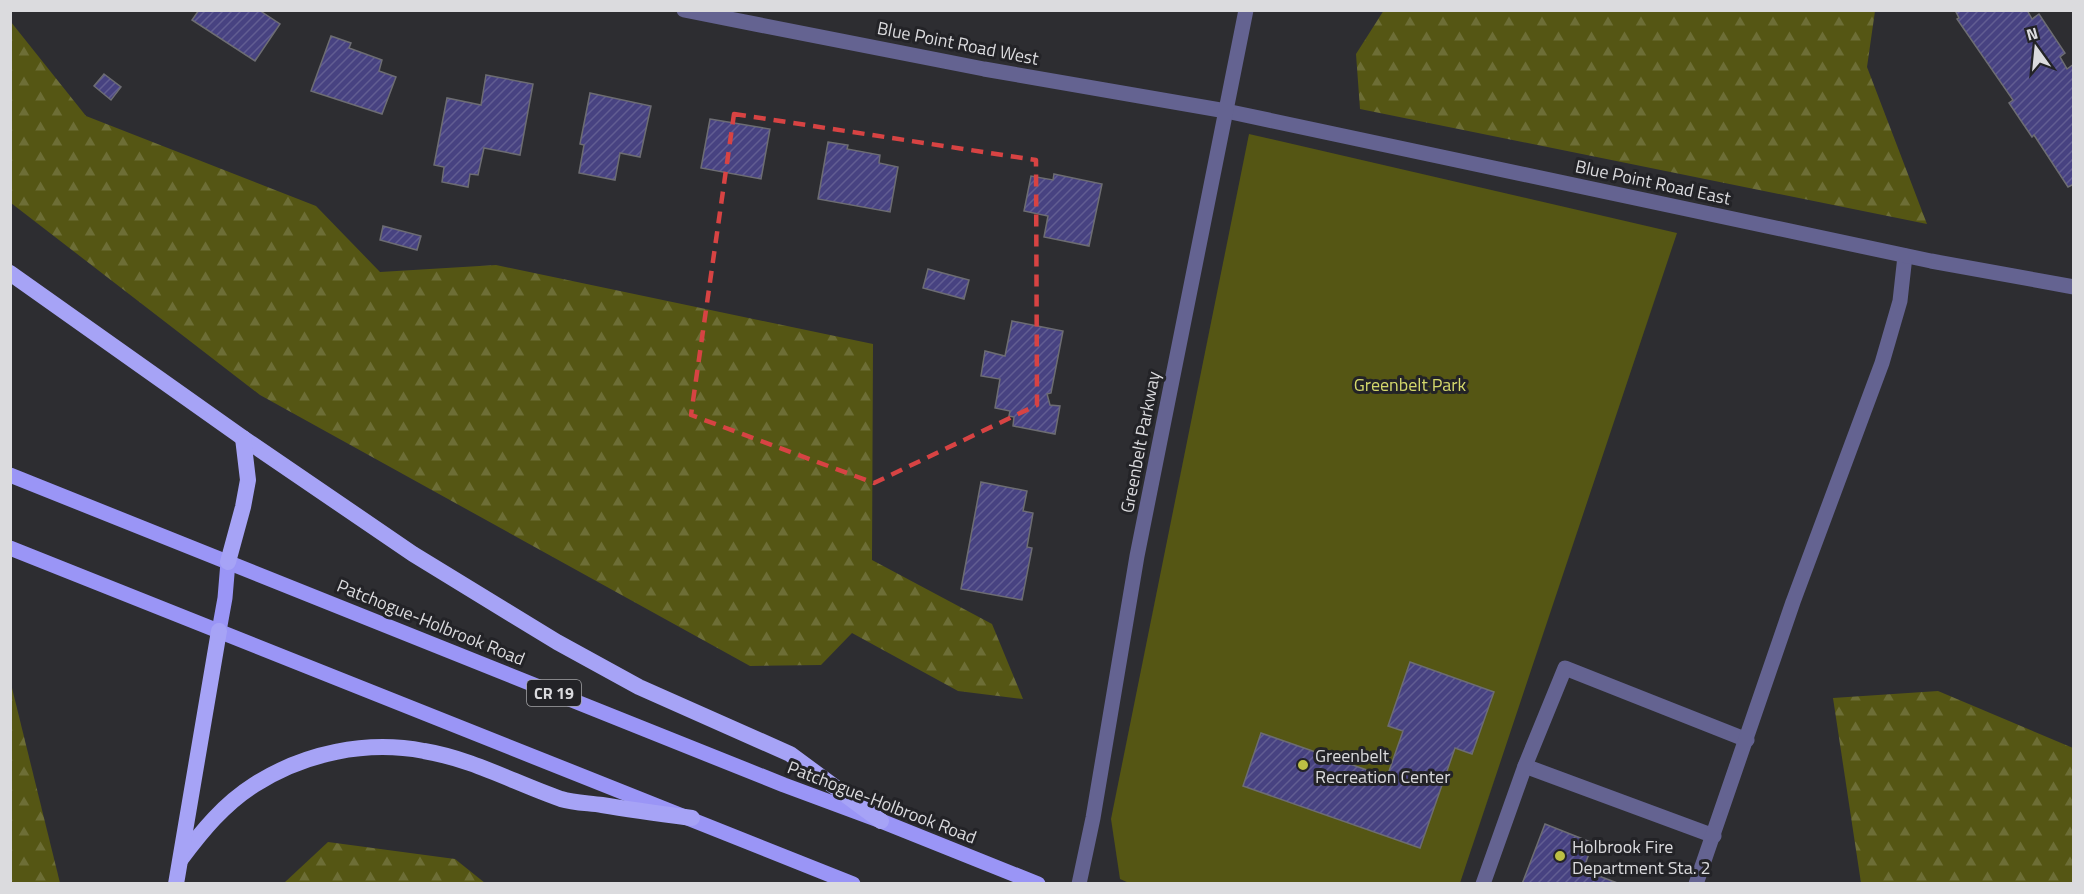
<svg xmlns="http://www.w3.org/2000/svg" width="2084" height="894" viewBox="0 0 2084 894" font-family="'Titillium Web',sans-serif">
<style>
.green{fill:#555614}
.forest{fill:url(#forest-firs)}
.building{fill:url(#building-hatch);stroke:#6d6d73;stroke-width:1.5}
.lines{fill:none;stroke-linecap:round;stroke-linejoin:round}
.service{stroke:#646391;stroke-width:15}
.minor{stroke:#646391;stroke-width:15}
.primary{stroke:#9a95f6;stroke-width:15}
.trunk{stroke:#a6a3f6;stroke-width:16}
.marked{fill:none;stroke:#d74343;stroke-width:4.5;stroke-dasharray:12 8;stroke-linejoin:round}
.poi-dot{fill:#bcbf44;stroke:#232327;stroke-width:2}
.labels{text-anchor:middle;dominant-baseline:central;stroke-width:6;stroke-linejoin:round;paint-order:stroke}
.shield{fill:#232327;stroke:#a4a4a7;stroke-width:1.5}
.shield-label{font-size:16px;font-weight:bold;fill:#dbdbde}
.street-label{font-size:18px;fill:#dbdbde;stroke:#232327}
.park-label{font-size:18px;fill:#d5d96c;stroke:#232327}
.poi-label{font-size:18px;fill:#dbdbde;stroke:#232327;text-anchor:start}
</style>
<defs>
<pattern id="forest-firs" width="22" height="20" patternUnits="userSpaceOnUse" patternTransform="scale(1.5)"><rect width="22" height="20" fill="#555614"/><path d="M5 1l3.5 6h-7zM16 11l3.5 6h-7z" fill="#6d6e36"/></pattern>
<pattern id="building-hatch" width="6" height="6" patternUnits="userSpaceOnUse" patternTransform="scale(1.5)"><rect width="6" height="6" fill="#474281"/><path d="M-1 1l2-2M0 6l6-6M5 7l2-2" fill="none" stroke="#615d92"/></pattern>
</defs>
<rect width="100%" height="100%" fill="#2d2d31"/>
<polygon class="green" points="1249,134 1677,233 1460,883 1129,883 1120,879 1111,819"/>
<g class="forest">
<polygon points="1384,10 1875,11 1867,67 1927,224 1360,109 1356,54"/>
<polygon points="11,22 86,116 316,206 380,272 496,265 873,344 872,560 992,624 1023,699 958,691 852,633 821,665 750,666 260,395 11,203"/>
<polygon points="11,684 60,883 11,883"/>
<polygon points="1938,691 2073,748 2073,883 1861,883 1833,698"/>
<polygon points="328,842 455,859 485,883 284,883"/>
</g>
<g class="building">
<polygon points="199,10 263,10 262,12 280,24 255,61 192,20"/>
<polygon points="1955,10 2027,10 2032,19 2039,14 2065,53 2060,57 2067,69 2074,64 2074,184 2068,187 2034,135 2032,137 2009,103 2013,100 1957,19 1959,18"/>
<polygon points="331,36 351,43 349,48 382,60 379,71 396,77 382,114 311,91"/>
<polygon points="104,74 121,87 111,100 94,86"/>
<polygon points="486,75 533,84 520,155 484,148 478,175 470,174 468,187 442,182 444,167 434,165 447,98 481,105"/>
<polygon points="590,93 651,106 640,157 620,153 615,180 579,173 584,145 580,144"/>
<polygon points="710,119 770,129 761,179 701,168"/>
<polygon points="828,142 848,145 847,149 880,155 879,163 898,167 890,212 818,199"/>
<polygon points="1054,174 1102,184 1089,246 1044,237 1048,216 1024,211 1031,176 1053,180"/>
<polygon points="383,226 421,236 417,250 380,240"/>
<polygon points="928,269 969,280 964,299 923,288"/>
<polygon points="1012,321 1063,331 1051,393 1047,394 1050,405 1060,406 1055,434 1013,426 1014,417 1009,416 1010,411 995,408 1000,379 981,376 985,351 1005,356"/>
<polygon points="981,482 1027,491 1023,511 1033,513 1027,547 1032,548 1022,600 961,589"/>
<polygon points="1410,662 1494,692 1472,754 1455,748 1420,848 1243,786 1261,733 1387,777 1403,731 1388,726"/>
<polygon points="1545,824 1593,843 1583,870 1620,884 1522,884"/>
</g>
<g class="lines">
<g class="service">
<polyline points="1525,766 1714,836"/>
<polyline points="1483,884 1525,766 1565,668 1747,740"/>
<polyline points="1696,884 1793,602 1882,363 1900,301 1905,256"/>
</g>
<g class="minor">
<polyline points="684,10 984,69 1226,111 1931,261 2074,287"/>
<polyline points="1079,884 1093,818 1137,556 1246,10"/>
</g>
<g class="primary">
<polyline points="10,475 784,785 881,821 1038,884"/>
<polyline points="10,548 853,884"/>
<polyline points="219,631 225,598 228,562"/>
</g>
<g class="trunk">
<polyline points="10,273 243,438 413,554 557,642 639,687 790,754 881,821"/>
<polyline points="228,562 243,507 248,480 243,438"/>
<path d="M 181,859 C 202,831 224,804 254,785 C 304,753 366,740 424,751 C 472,759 515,783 561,799 C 574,803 589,803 602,805 C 632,810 662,814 692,818"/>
<polyline points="176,884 219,631"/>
</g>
</g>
<path class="marked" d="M 734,114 L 1036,160 L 1037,405 L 874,483 L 691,415 Z"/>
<g class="poi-dot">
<circle cx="1303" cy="765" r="6"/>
<circle cx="1560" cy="856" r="6"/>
</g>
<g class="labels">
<rect class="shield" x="527" y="680" width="54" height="26" rx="4.5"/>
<g class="shield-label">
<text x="554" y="693">CR 19</text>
</g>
<g class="street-label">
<text transform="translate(958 43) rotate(11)">Blue Point Road West</text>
<text transform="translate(1653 182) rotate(12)">Blue Point Road East</text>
<text transform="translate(1140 442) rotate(-79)">Greenbelt Parkway</text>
<text transform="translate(431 622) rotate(22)">Patchogue-Holbrook Road</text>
<text transform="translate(882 802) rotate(21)">Patchogue-Holbrook Road</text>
</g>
<g class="park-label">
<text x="1410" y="384">Greenbelt Park</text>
</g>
<g class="poi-label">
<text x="1315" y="755">Greenbelt<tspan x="1315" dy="21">Recreation Center</tspan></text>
<text x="1572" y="846">Holbrook Fire<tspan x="1572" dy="21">Department Sta. 2</tspan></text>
</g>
</g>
<rect width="2084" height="894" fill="none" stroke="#dbdbde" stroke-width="24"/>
<g transform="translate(2036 48) rotate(345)" stroke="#232327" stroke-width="4.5" paint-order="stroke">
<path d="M0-4.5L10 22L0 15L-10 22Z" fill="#dbdbde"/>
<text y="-9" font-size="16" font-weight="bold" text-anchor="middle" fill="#dbdbde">N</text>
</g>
</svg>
